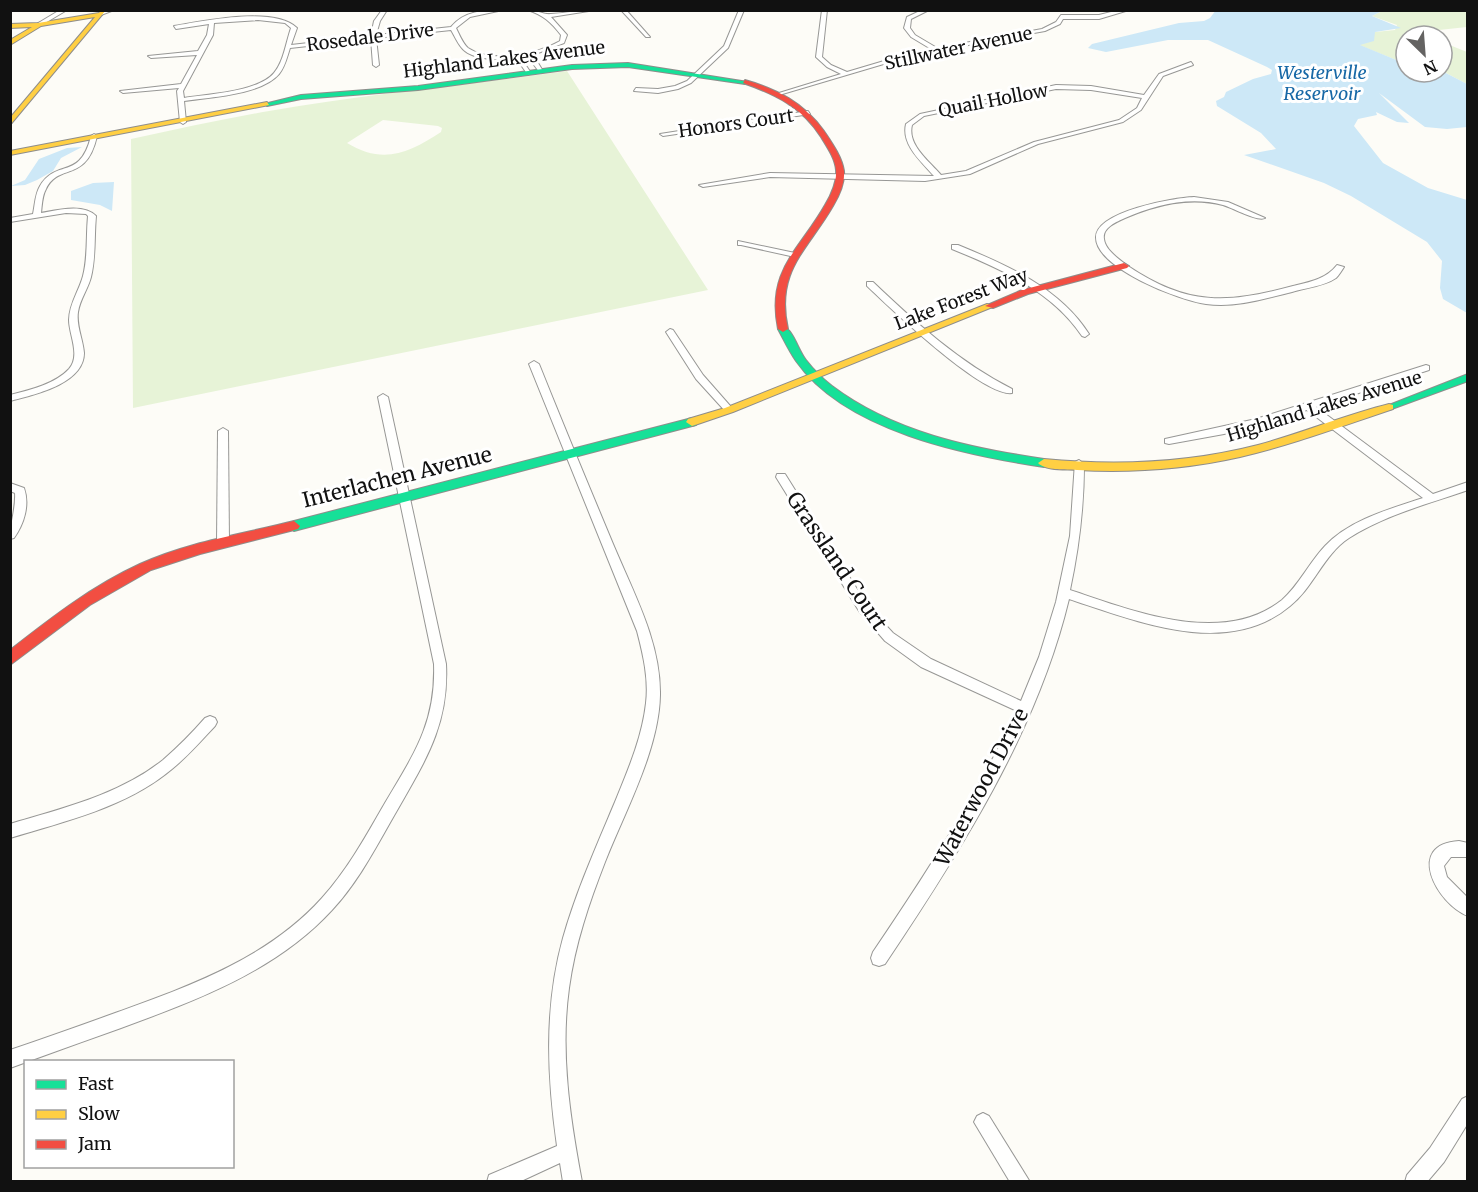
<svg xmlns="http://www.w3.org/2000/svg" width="1478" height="1192" viewBox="0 0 1478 1192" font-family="Merriweather,serif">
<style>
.green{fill:#e7f3d7;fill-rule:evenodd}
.water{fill:#cde8f7}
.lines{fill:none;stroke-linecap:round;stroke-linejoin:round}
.street-casing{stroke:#979795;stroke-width:2}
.fast-casing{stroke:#8e8d8b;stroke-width:2}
.slow-casing{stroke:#8e8d8b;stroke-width:2}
.jam-casing{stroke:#8e8d8b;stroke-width:2}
.street{fill:#fffffe;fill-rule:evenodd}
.fast{fill:#16e098;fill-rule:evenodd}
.slow{fill:#ffcf43;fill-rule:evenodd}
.jam{fill:#f24e42;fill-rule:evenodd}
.labels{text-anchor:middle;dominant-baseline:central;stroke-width:6;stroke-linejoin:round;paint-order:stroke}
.far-street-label{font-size:18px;fill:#111;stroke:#fff}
.far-water-label{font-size:18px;font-style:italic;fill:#1768a6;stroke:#fff}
.street-label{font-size:21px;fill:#111;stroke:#fff}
</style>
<rect width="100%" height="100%" fill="#fdfcf7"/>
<g class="green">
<polygon points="1382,11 1467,11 1467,27 1439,30 1432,36 1406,36 1406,64 1359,45 1375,32 1395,30 1397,25 1372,16"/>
<polygon points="1442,42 1467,52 1467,84 1442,71"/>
<path d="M 567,71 L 708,290 L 133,408 L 131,139 C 177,129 223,119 269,111 C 368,94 468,85 567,71 ZM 383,120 L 438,126 L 442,128 L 441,132 C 409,153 383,165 347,143 Z"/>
</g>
<g class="water">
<polygon points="1216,10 1382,11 1372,16 1401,28 1375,32 1374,41 1360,45 1406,64 1406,72 1442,71 1467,84 1467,127 1447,129 1425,127 1379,93 1409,123 1397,122 1376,112 1377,115 1358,119 1354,126 1383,163 1428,188 1467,200 1467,313 1443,299 1440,288 1442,261 1427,242 1351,196 1324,183 1244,155 1276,149 1261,133 1217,106 1216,101 1224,97 1226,92 1253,79 1271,74 1272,70 1267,67 1208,40 1168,40 1106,52 1088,48 1092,44 1179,23 1204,21 1210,18"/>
<polygon points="82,147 61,158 53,171 37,180 25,185 11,186 25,180 39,159 67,148"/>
<polygon points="114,182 112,211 100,205 71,200 71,191 93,183"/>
</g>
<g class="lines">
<g class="street-casing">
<g id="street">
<polygon points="60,10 67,10 40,26 35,25"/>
<polygon points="106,10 114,10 101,15 99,14"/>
<path d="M 382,10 L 387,10 L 380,21 L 376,35 L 451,27 C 464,11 484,10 503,10 L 470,17 L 456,28 C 459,34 463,44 468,48 C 492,64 537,54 560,41 L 561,35 C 551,22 543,15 528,10 C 536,10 544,15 551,14 C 566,13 580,10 595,10 L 551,17 L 567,35 L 564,43 L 533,55 L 543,71 L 540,73 L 528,57 L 521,58 L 531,73 L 528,75 L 516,58 C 501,60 471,61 461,47 C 457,42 454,35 451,30 L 376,38 L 379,65 L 376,67 L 373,65 L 371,39 L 290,48 C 287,57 285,67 279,74 C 261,95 210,97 184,101 L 186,122 L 183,124 L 180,122 L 177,91 L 179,88 L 123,93 L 120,91 L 181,84 L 197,55 L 151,58 L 148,56 L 198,51 L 207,35 L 209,24 L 176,29 L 174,26 C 204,21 274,6 297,28 L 291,45 L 371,36 L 374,21 ZM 258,20 L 285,23 L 291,28 C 286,42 284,61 274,73 C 258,92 208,94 184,98 L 183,91 L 213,35 L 214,23 Z"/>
<polygon points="621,10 626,10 650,37 646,37"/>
<polygon points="739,10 744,10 728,48 691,83 678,89 658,93 634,91 636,88 658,89 675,86 687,81 724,46"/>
<polygon points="822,10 827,10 822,57 831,65 847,72 911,53 931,49 911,37 904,28 907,17 922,10 929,10 911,19 910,28 915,35 937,48 1042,29 1056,22 1061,15 1099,15 1119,10 1129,10 1099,19 1063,19 1060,24 1045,31 914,55 779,95 779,93 841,74 827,67 816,57"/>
<path d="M 1191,62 L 1193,65 L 1163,76 L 1141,110 L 1123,122 L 1038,144 L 970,174 L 925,181 L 770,177 L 703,187 L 699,185 L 770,173 L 934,176 C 922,162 901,145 906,124 L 920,114 L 1056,85 L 1091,86 L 1144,95 L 1159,74 ZM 1056,89 L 1091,90 L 1142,98 L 1137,108 L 1119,120 L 1034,142 L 966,171 L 941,175 C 929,161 907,145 912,125 L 924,116 Z"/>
<polygon points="808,111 810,114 663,136 660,134"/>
<path d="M 94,134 L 97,136 C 86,184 59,162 46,189 C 42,196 42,205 41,213 C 57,210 84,203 96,216 C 94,236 96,257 91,277 C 88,289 80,299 78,312 C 76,326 83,339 84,353 C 84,384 33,395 10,401 L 10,395 C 30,390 55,384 69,369 C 81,355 69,335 69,320 C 69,304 79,291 83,276 C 88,257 86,236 88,216 L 86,214 L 66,213 L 10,222 L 10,218 L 33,214 C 35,205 35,194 40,186 C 57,158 80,181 91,136 Z"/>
<path d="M 1194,197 L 1228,202 L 1265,218 C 1258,222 1233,208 1223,205 C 1189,196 1156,205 1125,218 C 1116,222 1102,228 1104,239 C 1105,250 1120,260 1128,266 C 1187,306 1227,304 1293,286 C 1310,282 1326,279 1337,265 L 1344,267 C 1342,270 1339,275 1336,278 C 1325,286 1305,288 1292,292 C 1264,299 1235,308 1206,304 C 1181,301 1095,268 1096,237 C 1097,211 1173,198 1194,197 Z"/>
<polygon points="738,241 795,253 799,255 795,257 741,245 738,245"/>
<path d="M 952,245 L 958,245 C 1007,265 1060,288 1089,334 L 1085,337 L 1082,336 C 1052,291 1001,269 952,249 Z"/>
<path d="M 867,282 L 873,282 C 916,323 959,362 1012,389 L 1012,393 C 983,397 890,308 867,286 Z"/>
<polygon points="670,329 673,330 703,375 732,408 732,412 726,412 696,379 666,332"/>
<path d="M 534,361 L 539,364 C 563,424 588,484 613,544 C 633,592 661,642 660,695 C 659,750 625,811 605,862 C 589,903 575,944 569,988 C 560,1053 570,1118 582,1182 L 563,1182 L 560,1163 L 519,1182 L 487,1182 L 489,1175 L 557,1146 C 547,1076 544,1007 563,938 C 576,892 596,847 615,802 C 628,770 642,738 646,703 C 649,679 643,654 637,631 L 529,364 Z"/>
<path d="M 1426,365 L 1429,366 L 1429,370 L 1316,407 L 1433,494 L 1468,482 L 1468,490 C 1428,504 1385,515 1349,538 C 1323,555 1314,587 1290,606 C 1227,659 1136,621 1069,599 C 1037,732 960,852 885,964 L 879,966 L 873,964 L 871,958 L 873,952 C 926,874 976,796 1017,711 L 921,667 L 885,641 L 859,611 L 776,477 L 777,474 L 785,474 L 867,605 L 893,633 L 931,659 L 1021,701 L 1039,657 L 1056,602 L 1070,536 L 1075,462 L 1079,460 L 1084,464 C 1084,507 1079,548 1070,590 C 1133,611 1223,647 1282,600 C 1299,585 1309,563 1325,546 C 1349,520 1390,509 1423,498 L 1307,410 L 1224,434 L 1169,444 L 1165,443 L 1165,439 L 1256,419 Z"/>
<path d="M 383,394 L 388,397 L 446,664 C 449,723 427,758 399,807 C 378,843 360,880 332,910 C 276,971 197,1000 121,1028 C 84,1041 46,1055 10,1068 L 10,1050 C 46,1038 82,1025 118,1012 C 192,985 268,958 322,898 C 348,869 366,836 385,803 C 414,754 436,723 434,664 L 378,397 Z"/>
<polygon points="223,428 228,431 229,543 223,547 217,543 218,431"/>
<path d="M 10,483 L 24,488 C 30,505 24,524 14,538 L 10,539 C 10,523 16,509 15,493 L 10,491 Z"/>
<path d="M 210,716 L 215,718 L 217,722 L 215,726 C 201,741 188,756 172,769 C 127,807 66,821 10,838 L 10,824 C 63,808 119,795 163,760 C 178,747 192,733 205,718 Z"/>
<path d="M 1459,841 L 1468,843 L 1468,857 L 1451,857 L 1444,866 L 1447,877 L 1468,898 L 1468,916 C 1436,903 1405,844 1459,841 Z"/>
<polygon points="1468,1096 1468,1123 1444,1162 1427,1182 1405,1182 1407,1175 1430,1148 1462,1099"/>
<polygon points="983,1113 989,1116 1030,1182 1010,1182 974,1122 977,1116"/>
</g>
</g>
<g class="fast-casing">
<g id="fast">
<polygon points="628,63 748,82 745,84 628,67 572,69 418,90 301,99 267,106 264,104 301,95 418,86 572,65"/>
<path d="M 783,326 C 794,331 798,350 806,360 C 813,369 823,379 832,386 C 893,432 970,448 1044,459 L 1050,463 L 1044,467 C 965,455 845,431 796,361 C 789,351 784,340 778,329 Z"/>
<polygon points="1468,374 1468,381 1389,410 1384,407"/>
<polygon points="692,418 696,419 696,425 294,531 288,526 294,521"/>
</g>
</g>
<g class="slow-casing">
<g id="slow">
<polygon points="101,10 106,10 10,125 10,118 95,17 41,26 10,45 10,40 32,27 10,28 10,24 38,23 99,13"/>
<polygon points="267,102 269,105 10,155 10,151"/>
<polygon points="987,304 995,306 733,412 692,426 686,422 688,419 725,408"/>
<path d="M 1389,404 L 1393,405 L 1393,409 C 1342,426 1292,445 1240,457 C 1187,469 1132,473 1077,470 C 1066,469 1046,471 1038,463 L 1044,459 C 1116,466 1188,463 1258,445 C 1302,433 1345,415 1389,404 Z"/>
</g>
</g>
<g class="jam-casing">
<g id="jam">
<path d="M 745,80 C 777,89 804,103 824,131 C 832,143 842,157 844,171 C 845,183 839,196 833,206 C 807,251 775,271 788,329 L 783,332 L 778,329 C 766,270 799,251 825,205 C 831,195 837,182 836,170 C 835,158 827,147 821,137 C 802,107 775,94 743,83 Z"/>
<polygon points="1124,263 1129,266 1127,268 1028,294 993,308 985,306 1022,290"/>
<path d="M 294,521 L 300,526 L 298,529 L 200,554 L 151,570 L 90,605 L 10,665 L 10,650 C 51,618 92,586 140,564 C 188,542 243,534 294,521 Z"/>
</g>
</g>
<use href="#street" class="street"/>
<use href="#fast" class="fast"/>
<use href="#slow" class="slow"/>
<use href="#jam" class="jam"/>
</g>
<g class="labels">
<g class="far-street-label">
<text transform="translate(370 37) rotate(-7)">Rosedale Drive</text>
<text transform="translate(958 48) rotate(-12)">Stillwater Avenue</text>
<text transform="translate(504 59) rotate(-7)">Highland Lakes Avenue</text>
<text transform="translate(993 100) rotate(-11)">Quail Hollow</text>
<text transform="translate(736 123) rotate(-8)">Honors Court</text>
<text transform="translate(961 299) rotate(-21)">Lake Forest Way</text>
<text transform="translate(1324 406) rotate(-17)">Highland Lakes Avenue</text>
</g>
<g class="far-water-label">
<text x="1322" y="72">Westerville<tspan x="1322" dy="21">Reservoir</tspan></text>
</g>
<g class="street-label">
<text transform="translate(397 477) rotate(-14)">Interlachen Avenue</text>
<text transform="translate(837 561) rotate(56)">Grassland Court</text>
<text transform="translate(981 787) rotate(-62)">Waterwood Drive</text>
</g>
</g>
<rect width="1478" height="1192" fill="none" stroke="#111111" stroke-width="24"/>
<rect x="24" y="1060" width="210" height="108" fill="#ffffff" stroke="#a0a0a0" stroke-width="1.5"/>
<rect x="36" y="1080" width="30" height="9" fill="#16e098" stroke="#a0a0a0" stroke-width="1.5"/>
<text x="78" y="1090" font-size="18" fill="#111111">Fast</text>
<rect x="36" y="1110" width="30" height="9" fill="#ffcf43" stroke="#a0a0a0" stroke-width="1.5"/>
<text x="78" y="1120" font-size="18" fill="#111111">Slow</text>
<rect x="36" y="1140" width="30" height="9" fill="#f24e42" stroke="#a0a0a0" stroke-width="1.5"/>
<text x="78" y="1150" font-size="18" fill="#111111">Jam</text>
<g transform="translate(1424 54) rotate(155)"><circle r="28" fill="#ffffff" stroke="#a0a0a0" stroke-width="1.5"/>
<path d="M0-4.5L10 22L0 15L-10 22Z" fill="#646362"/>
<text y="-9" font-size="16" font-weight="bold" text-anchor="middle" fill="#111111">N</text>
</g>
</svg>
